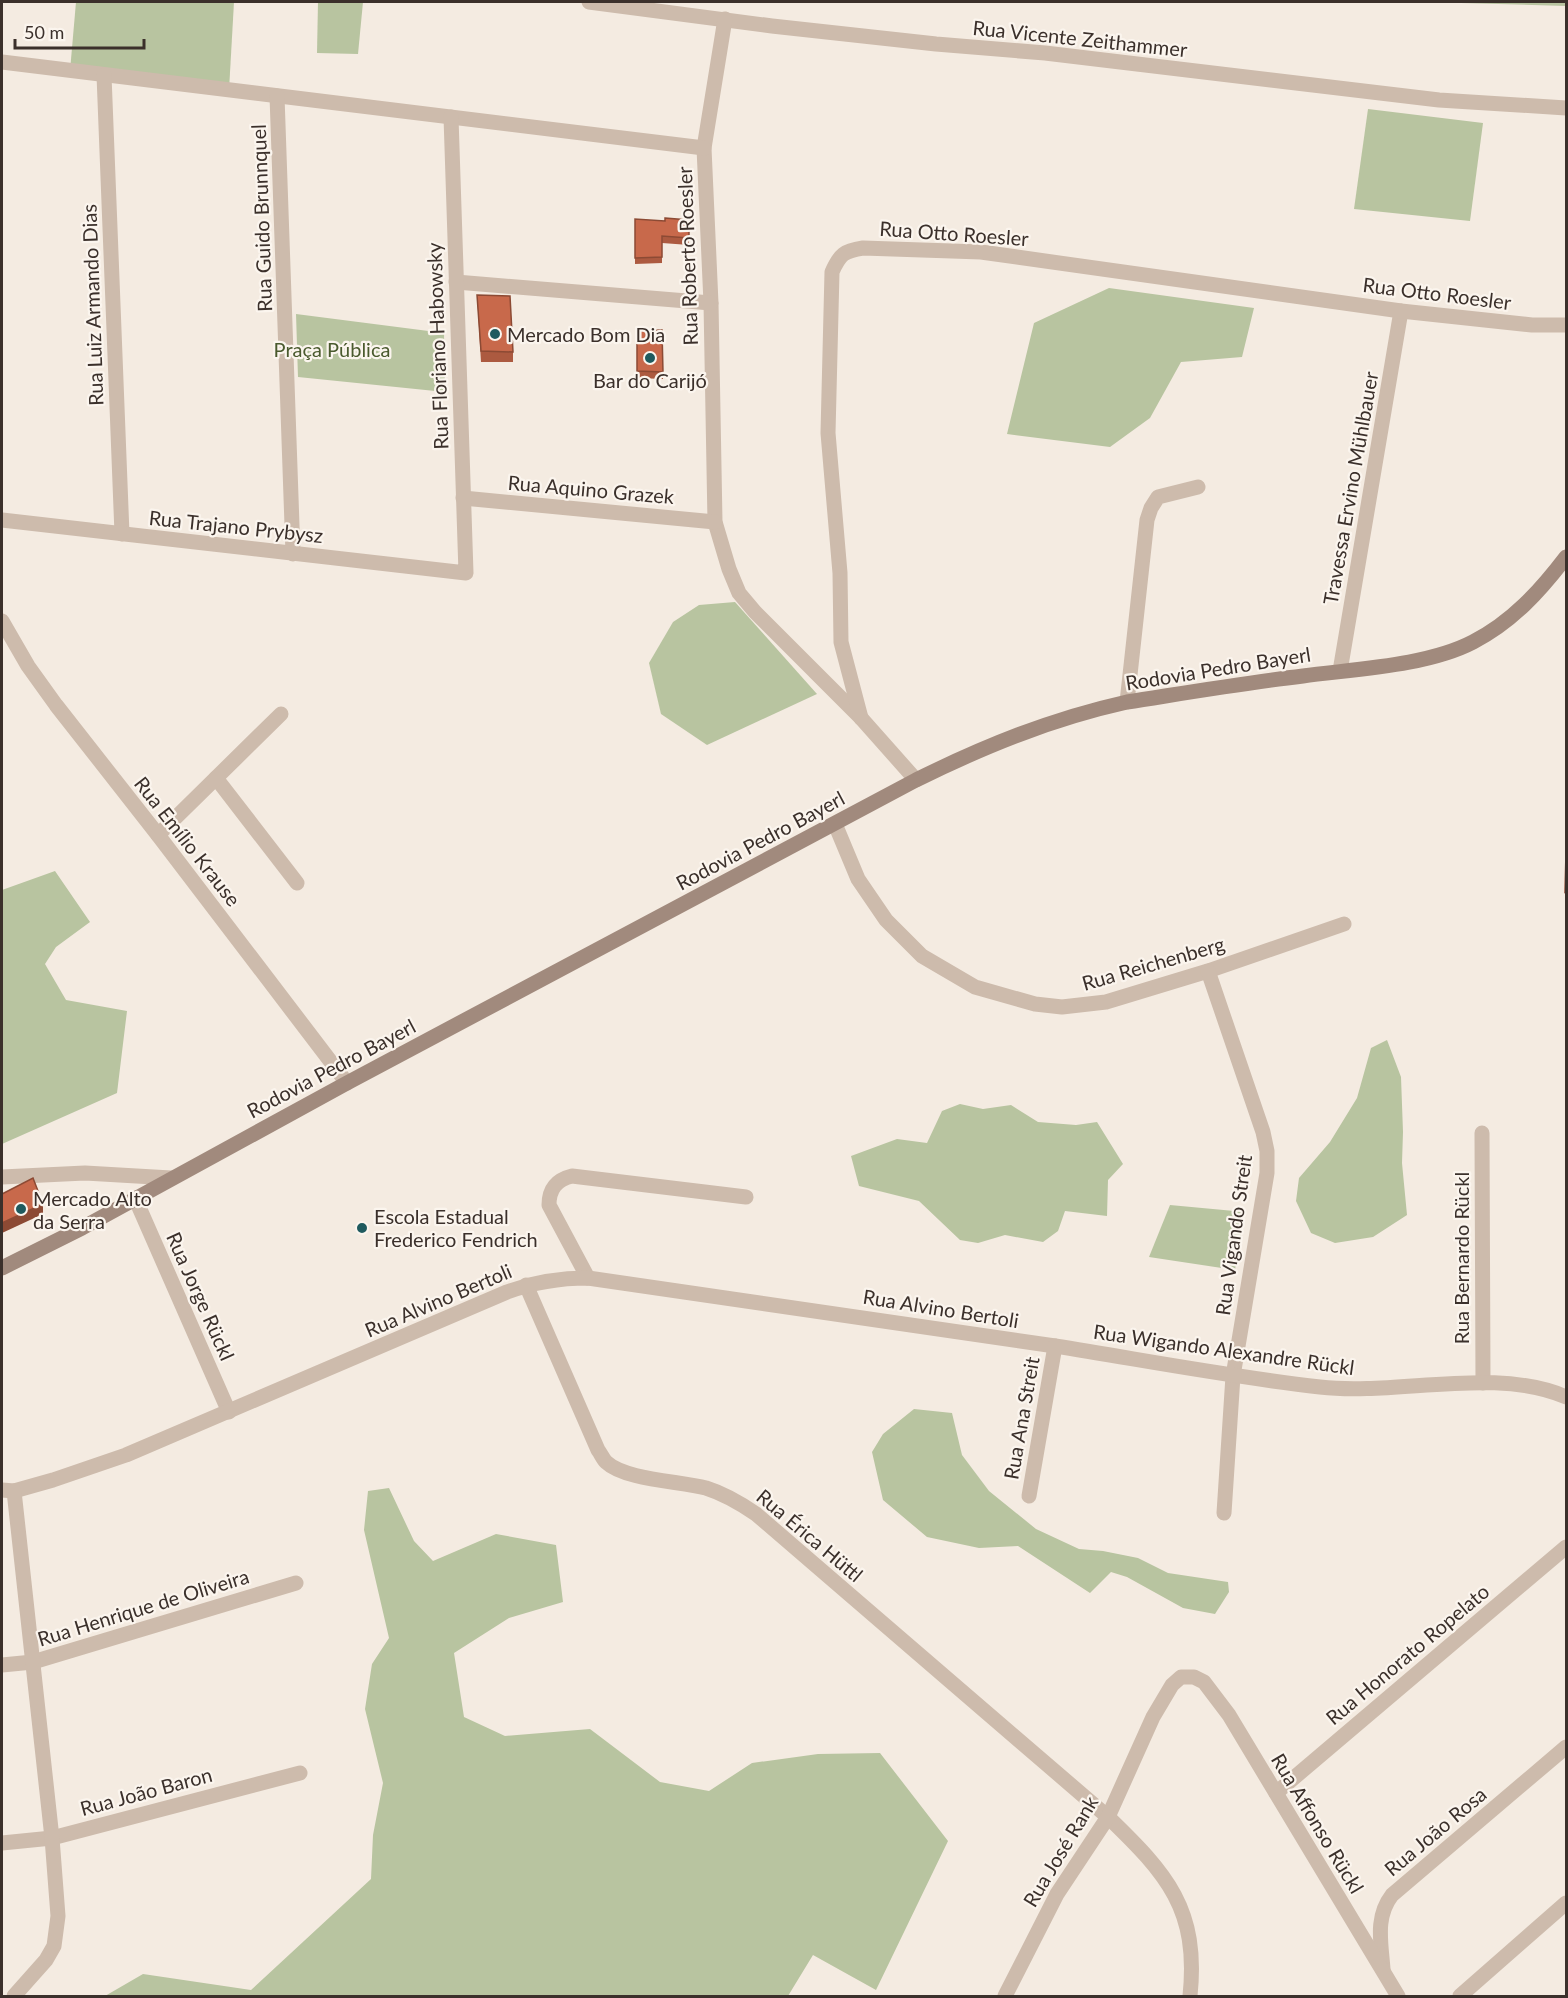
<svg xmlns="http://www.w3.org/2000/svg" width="1568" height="1998" viewBox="0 0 1568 1998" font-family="Lato,sans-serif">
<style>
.green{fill:#b8c4a0}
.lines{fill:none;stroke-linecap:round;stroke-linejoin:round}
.street{stroke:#cdbbac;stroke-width:15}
.secondary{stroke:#a18a7d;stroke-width:15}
.wall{fill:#ac5a40}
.shaded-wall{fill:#8c4a34}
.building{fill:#c8694b;stroke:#8c4a34;stroke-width:1.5}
.poi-dot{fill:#1f5a5e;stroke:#fbf5ee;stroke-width:2}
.labels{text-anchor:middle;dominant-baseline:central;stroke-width:4.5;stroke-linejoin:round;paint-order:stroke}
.street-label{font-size:20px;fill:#3b302b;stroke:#fbf5ee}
.poi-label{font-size:20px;fill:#3b302b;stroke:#fbf5ee;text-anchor:start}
.park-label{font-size:20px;fill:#4a5a2e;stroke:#fbf5ee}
</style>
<rect width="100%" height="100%" fill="#f4ebe1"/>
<g class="green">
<polygon points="76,2 234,2 229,90 70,71"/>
<polygon points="318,2 363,2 358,54 317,53"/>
<polygon points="1461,2 1566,2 1566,6 1461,3"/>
<polygon points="1368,109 1483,123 1470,221 1354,209"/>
<polygon points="1109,288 1254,308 1242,357 1181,362 1150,418 1110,447 1007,434 1034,323"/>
<polygon points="296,314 444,333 445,392 298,377"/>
<polygon points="735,602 817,694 707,745 661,714 649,663 673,622 699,605"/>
<polygon points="55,871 90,922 56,947 45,964 66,1000 127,1011 117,1093 2,1144 2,890"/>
<polygon points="1387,1040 1401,1077 1403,1132 1402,1163 1407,1215 1373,1237 1335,1243 1311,1233 1296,1201 1299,1178 1330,1142 1357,1098 1371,1048"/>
<polygon points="960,1104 983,1109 1011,1105 1038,1122 1076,1125 1097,1122 1123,1164 1108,1180 1107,1216 1065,1211 1058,1231 1043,1242 1005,1235 978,1243 960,1240 919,1201 859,1186 851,1156 897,1139 927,1143 942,1111"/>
<polygon points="1170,1205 1245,1212 1235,1270 1149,1257"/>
<polygon points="914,1409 952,1413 962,1455 989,1491 1036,1529 1079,1549 1103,1551 1138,1558 1168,1573 1228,1582 1229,1592 1215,1614 1183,1608 1127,1577 1111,1572 1090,1593 1018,1546 979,1548 927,1537 883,1500 872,1452 883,1434"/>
<polygon points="389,1488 414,1541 433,1561 496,1534 556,1545 563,1602 509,1618 454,1653 464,1717 505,1736 590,1729 660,1782 709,1791 752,1763 818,1754 880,1753 948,1841 876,1990 813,1955 788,1996 105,1996 143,1974 251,1990 371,1879 373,1835 383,1783 365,1709 372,1664 389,1638 364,1530 368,1491"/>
</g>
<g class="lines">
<g class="street">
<polyline points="589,2 772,26 936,44 1045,53 1439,100 1566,108"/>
<polyline points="725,19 704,148 711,303 715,522 729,569 739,593 755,612 861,718 916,780"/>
<polyline points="2,62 704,148"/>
<polyline points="104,75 122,534"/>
<polyline points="277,96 293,554"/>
<polyline points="456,282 711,303"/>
<polyline points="463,498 715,522"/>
<polyline points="2,520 466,573 451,117"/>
<polyline points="2,621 28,666 56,705 158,835 347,1083"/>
<polyline points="1340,671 1401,311"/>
<polyline points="1127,702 1147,520 1151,508 1158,497 1198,487"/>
<path d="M 861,718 L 841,642 L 840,573 L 828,433 L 832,272 C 840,254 844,251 863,248 L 981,252 L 1401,311 L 1532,325 L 1566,325"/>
<polyline points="216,778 297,883"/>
<polyline points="835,824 858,879 886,920 922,956 975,987 1035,1004 1062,1007 1106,1002 1208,971 1344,924"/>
<polyline points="158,835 281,714"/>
<polyline points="1208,971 1263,1132 1267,1151 1267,1173 1233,1376 1224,1513"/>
<polyline points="1482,1133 1483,1383"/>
<polyline points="2,1177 85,1173 171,1178"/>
<polyline points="135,1198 229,1412"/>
<path d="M 588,1278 L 549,1205 C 549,1189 556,1180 572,1176 L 746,1197"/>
<path d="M 526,1285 L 598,1450 C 601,1454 603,1459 606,1462 C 625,1480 680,1481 706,1488 C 725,1494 740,1503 756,1514 L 1108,1817 C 1167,1874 1199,1909 1190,1996"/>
<path d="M 2,1490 L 14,1491 L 53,1480 L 126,1455 L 507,1292 C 534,1282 559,1278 588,1278 C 743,1300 899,1322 1055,1346 C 1143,1360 1231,1377 1320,1387 C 1397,1396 1495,1366 1566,1397"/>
<polyline points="1029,1496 1055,1346"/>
<polyline points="2,1665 33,1662 296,1583"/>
<polyline points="1276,1793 1566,1547"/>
<polyline points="2,1843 52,1838 300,1773"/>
<path d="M 1383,1969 C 1381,1942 1375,1917 1392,1895 L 1566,1747"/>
<polyline points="14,1996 46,1960 54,1946 58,1916 52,1838 14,1491"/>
<polyline points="1005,1996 1057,1894 1108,1817 1153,1717 1172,1685 1181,1677 1194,1677 1204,1682 1229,1715 1398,1996"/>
<polyline points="1460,1996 1566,1903"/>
</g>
<path class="secondary" d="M 2,1268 L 82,1228 L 347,1083 L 916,780 C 985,746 1051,719 1127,702 C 1185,693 1244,683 1303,676 C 1354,669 1427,666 1473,642 C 1512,622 1540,591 1566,557"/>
</g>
<g class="wall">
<polygon points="635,219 689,238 689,245 662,243 662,263 635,264"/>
<polygon points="477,295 513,352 513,362 481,362"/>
<polygon points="662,330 663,379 637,378 637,331"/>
<polygon points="1566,852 1566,902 1565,902"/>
</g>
<polygon class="shaded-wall" points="43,1204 43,1214 2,1233 2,1223"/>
<g class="building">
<polygon points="665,218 689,220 689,238 662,236 662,257 635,258 635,219 665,221"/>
<polygon points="477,295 510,296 513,352 481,351"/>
<polygon points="662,330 663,372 637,371 637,331"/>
<polygon points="1566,852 1566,891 1565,892"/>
<polygon points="33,1178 43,1204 2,1223 2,1194"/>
</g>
<g class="poi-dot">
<circle cx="495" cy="334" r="6"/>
<circle cx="650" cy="358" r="6"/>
<circle cx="21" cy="1209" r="6"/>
<circle cx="362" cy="1228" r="6"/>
</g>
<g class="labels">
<g class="street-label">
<text transform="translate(1080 38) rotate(6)">Rua Vicente Zeithammer</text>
<text transform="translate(261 218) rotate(-92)">Rua Guido Brunnquel</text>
<text transform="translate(954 233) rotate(4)">Rua Otto Roesler</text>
<text transform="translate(687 256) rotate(-92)">Rua Roberto Roesler</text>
<text transform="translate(1437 293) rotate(7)">Rua Otto Roesler</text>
<text transform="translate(92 305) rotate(-92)">Rua Luiz Armando Dias</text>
<text transform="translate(437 346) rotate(-92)">Rua Floriano Habowsky</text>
<text transform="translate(1350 488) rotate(-80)">Travessa Ervino Mühlbauer</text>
<text transform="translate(591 489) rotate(5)">Rua Aquino Grazek</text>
<text transform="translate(236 526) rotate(6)">Rua Trajano Prybysz</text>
<text transform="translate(1218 668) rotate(-9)">Rodovia Pedro Bayerl</text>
<text transform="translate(760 840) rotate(-28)">Rodovia Pedro Bayerl</text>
<text transform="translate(188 841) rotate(52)">Rua Emílio Krause</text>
<text transform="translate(1153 963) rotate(-16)">Rua Reichenberg</text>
<text transform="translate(331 1068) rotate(-28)">Rodovia Pedro Bayerl</text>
<text transform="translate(1233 1235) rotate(-82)">Rua Vigando Streit</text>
<text transform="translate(1461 1258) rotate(-90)">Rua Bernardo Rückl</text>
<text transform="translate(201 1296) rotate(66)">Rua Jorge Rückl</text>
<text transform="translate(438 1300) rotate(-23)">Rua Alvino Bertoli</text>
<text transform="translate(941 1308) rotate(9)">Rua Alvino Bertoli</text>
<text transform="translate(1224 1349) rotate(8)">Rua Wigando Alexandre Rückl</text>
<text transform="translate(1021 1418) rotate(-80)">Rua Ana Streit</text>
<text transform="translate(810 1535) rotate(40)">Rua Érica Hüttl</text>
<text transform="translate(143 1607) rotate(-17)">Rua Henrique de Oliveira</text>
<text transform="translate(1407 1654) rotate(-40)">Rua Honorato Ropelato</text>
<text transform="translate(146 1791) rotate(-15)">Rua João Baron</text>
<text transform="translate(1318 1823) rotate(59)">Rua Affonso Rückl</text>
<text transform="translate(1435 1831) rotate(-40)">Rua João Rosa</text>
<text transform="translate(1060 1851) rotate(-59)">Rua José Rank</text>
</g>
<g class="poi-label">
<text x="507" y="334">Mercado Bom Dia</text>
<text x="650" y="380" text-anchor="middle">Bar do Carijó</text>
<text x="33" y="1198">Mercado Alto<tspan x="33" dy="23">da Serra</tspan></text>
<text x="374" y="1216">Escola Estadual<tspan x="374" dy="23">Frederico Fendrich</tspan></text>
</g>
<g class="park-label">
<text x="332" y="349">Praça Pública</text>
</g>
</g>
<rect width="1568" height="1998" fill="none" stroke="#3b302b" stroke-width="6"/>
<path d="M15 39v9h129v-9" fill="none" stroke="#3b302b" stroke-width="3"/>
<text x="24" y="39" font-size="18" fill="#3b302b" stroke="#fbf5ee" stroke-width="4.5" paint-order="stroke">50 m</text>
</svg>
